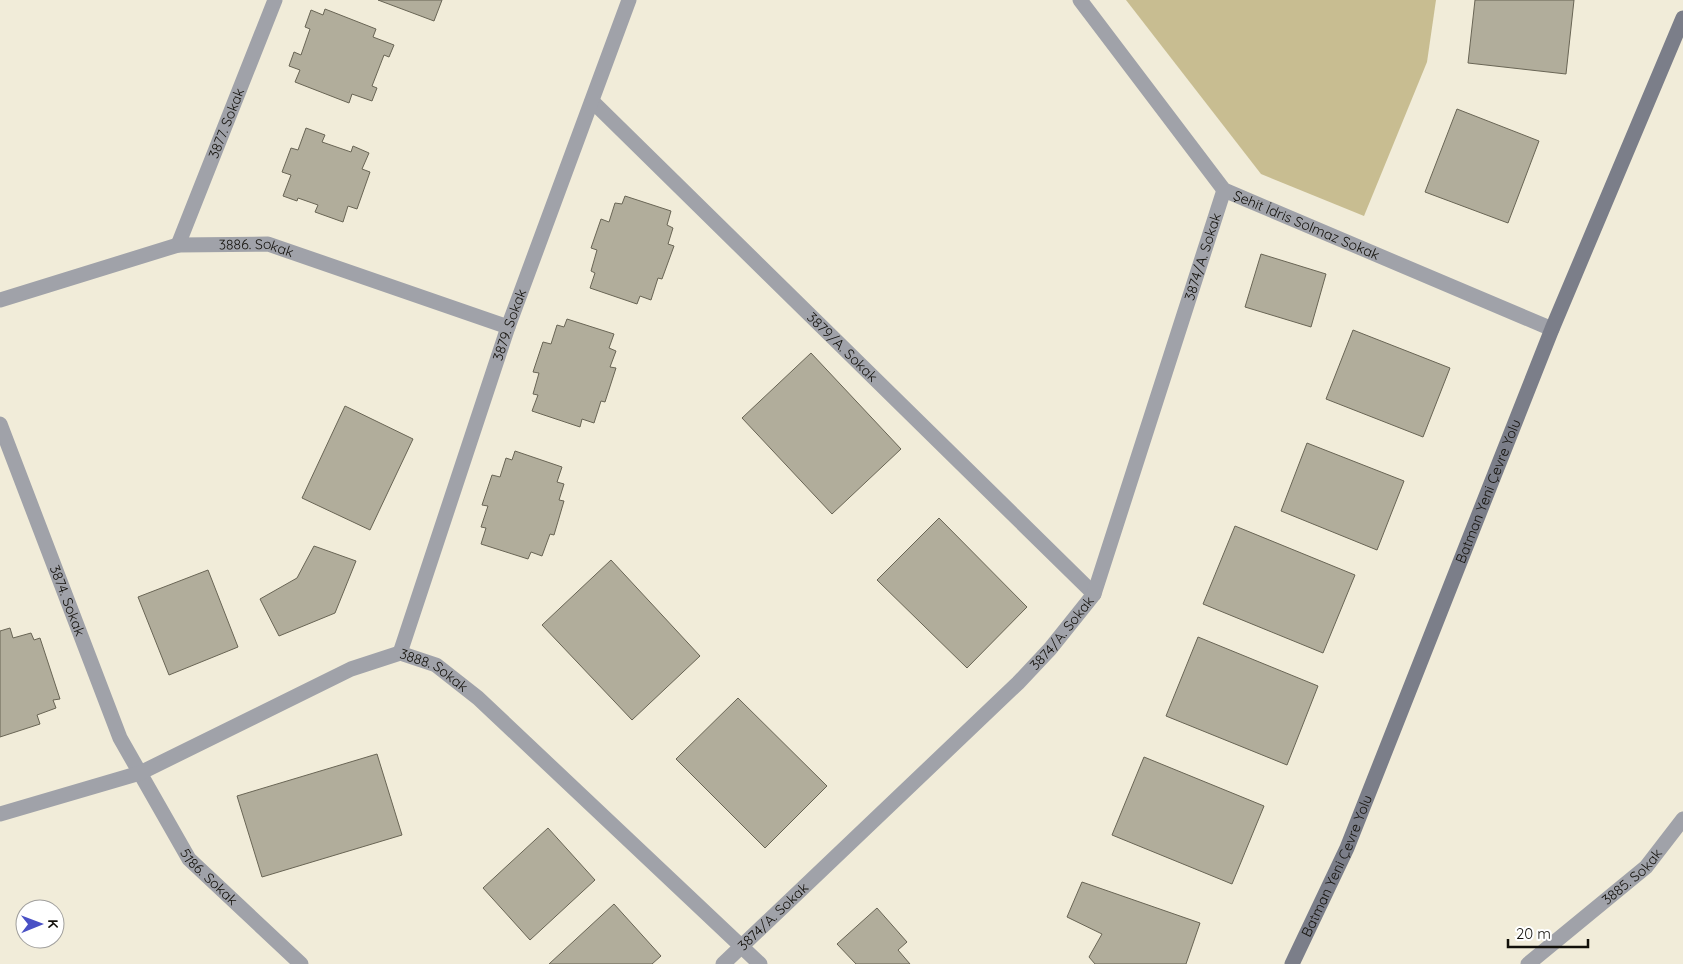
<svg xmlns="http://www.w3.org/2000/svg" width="1683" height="964" viewBox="0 0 1683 964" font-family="Quicksand,sans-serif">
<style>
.green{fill:#c8bd91}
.building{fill:#b1ad9b;stroke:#696555}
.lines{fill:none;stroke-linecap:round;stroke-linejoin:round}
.street{stroke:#a0a2a9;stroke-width:15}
.secondary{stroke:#7b7e89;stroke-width:15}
.labels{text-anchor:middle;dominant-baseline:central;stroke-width:4;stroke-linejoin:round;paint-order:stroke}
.street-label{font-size:14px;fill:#12100a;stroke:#fff}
</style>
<rect width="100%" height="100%" fill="#f1ecd9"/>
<polygon class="green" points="1126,0 1436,0 1427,62 1364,216 1261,174"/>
<g class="building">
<polygon points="378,0 442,0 434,21"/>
<polygon points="1475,0 1574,0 1566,74 1468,63"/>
<polygon points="325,9 376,29 373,37 394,45 389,57 384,55 372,86 377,88 372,101 352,94 349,103 295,82 300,70 289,66 294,52 301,55 310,29 305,27 311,10 323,15"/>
<polygon points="1457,109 1539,141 1508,223 1425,192"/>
<polygon points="306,128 325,135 322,142 351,152 353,146 369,153 362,169 370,172 357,209 348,206 343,222 315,212 318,205 298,198 297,201 283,196 291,175 282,172 291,148 298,150"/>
<polygon points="625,196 671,211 667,225 673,228 668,244 674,246 662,279 658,278 651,300 640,296 637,304 590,288 595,273 591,271 597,250 591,248 601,219 609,222 615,203 622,204"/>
<polygon points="1261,254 1326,274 1311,327 1245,307"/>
<polygon points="567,319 614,334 609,348 616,351 610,367 616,368 605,402 601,401 594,423 582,419 580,427 532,411 538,395 533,394 539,373 533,372 543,342 551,344 557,325 564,327"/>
<polygon points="1353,330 1450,368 1423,437 1326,399"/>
<polygon points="811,353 901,449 832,514 742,418"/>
<polygon points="345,406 413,439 370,530 302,498"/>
<polygon points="1307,443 1404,481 1377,550 1281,511"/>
<polygon points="515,451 562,467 557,482 564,484 559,500 564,501 554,535 550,534 542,556 531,552 528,559 481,544 486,528 481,527 488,506 482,505 492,475 500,477 506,458 512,460"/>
<polygon points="939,518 1027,607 967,668 877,580"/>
<polygon points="1235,526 1355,575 1323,653 1203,604"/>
<polygon points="314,546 356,561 335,613 279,636 260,599 297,578"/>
<polygon points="611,560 700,656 632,720 542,625"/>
<polygon points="208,570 238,647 169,675 138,597"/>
<polygon points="10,628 13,638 31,633 34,640 40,638 60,699 53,700 56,708 37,715 40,724 0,737 0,631"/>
<polygon points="1198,637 1318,686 1287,765 1166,716"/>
<polygon points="738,698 827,786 765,848 676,759"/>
<polygon points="377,754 402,835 262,877 237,796"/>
<polygon points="1144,757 1264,806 1232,884 1112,835"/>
<polygon points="548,828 595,880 530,940 483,888"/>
<polygon points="1082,882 1200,923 1186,964 1095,964 1089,957 1102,934 1067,917"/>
<polygon points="614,904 661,956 652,964 549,964"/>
<polygon points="877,908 907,942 898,950 910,964 856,964 837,944"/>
</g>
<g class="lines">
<g class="street">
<path id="s1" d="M 1080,0 L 1224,190 L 1552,329"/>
<path id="s2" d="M 592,101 L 1094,594"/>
<path id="s3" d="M 178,245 L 275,0"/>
<path id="s4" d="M 0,300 L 178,245 L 268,244 L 508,327"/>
<path id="s5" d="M 0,424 L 120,738 L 189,859 L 301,964"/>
<path id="s6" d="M 400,653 L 508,327 L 629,0"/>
<path id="s7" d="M 0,814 L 140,773 L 351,669 L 400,653 L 436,665 L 478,698 L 760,964"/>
<path id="s8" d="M 723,964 L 1018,683 L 1050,649 L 1094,594 L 1224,190"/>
<path id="s9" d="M 1528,964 L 1646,867 L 1683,819"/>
</g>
<path class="secondary" id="s10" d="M 1292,964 L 1347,848 L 1552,329 L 1683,18"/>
</g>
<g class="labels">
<g class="street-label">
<text stroke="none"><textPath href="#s3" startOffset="131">3877. Sokak</textPath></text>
<text stroke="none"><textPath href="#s1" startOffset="328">Şehit İdris Solmaz Sokak</textPath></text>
<text stroke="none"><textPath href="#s4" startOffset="265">3886. Sokak</textPath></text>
<text stroke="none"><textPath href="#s8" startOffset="879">3874/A. Sokak</textPath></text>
<text stroke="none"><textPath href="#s6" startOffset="346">3879. Sokak</textPath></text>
<text stroke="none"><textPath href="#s2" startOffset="351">3879/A. Sokak</textPath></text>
<text stroke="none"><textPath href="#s10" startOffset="512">Batman Yeni Çevre Yolu</textPath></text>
<text stroke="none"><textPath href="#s5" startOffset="189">3874. Sokak</textPath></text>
<text stroke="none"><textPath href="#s8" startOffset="474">3874/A. Sokak</textPath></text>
<text stroke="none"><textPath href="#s7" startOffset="471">3888. Sokak</textPath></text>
<text stroke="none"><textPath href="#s10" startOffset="108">Batman Yeni Çevre Yolu</textPath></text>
<text stroke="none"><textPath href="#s9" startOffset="136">3885. Sokak</textPath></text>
<text stroke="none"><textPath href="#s5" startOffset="502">5186. Sokak</textPath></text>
<text stroke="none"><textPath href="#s8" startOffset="69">3874/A. Sokak</textPath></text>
</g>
</g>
<g transform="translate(40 924) rotate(89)"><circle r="24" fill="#ffffff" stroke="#a09f9d"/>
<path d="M0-4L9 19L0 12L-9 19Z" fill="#4950c5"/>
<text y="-8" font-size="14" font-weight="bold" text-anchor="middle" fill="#12100a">K</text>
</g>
<path d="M1508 939v8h80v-8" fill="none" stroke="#12100a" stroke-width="2.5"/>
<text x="1516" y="939" font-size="15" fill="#12100a" stroke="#ffffff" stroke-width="4" paint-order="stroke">20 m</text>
</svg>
